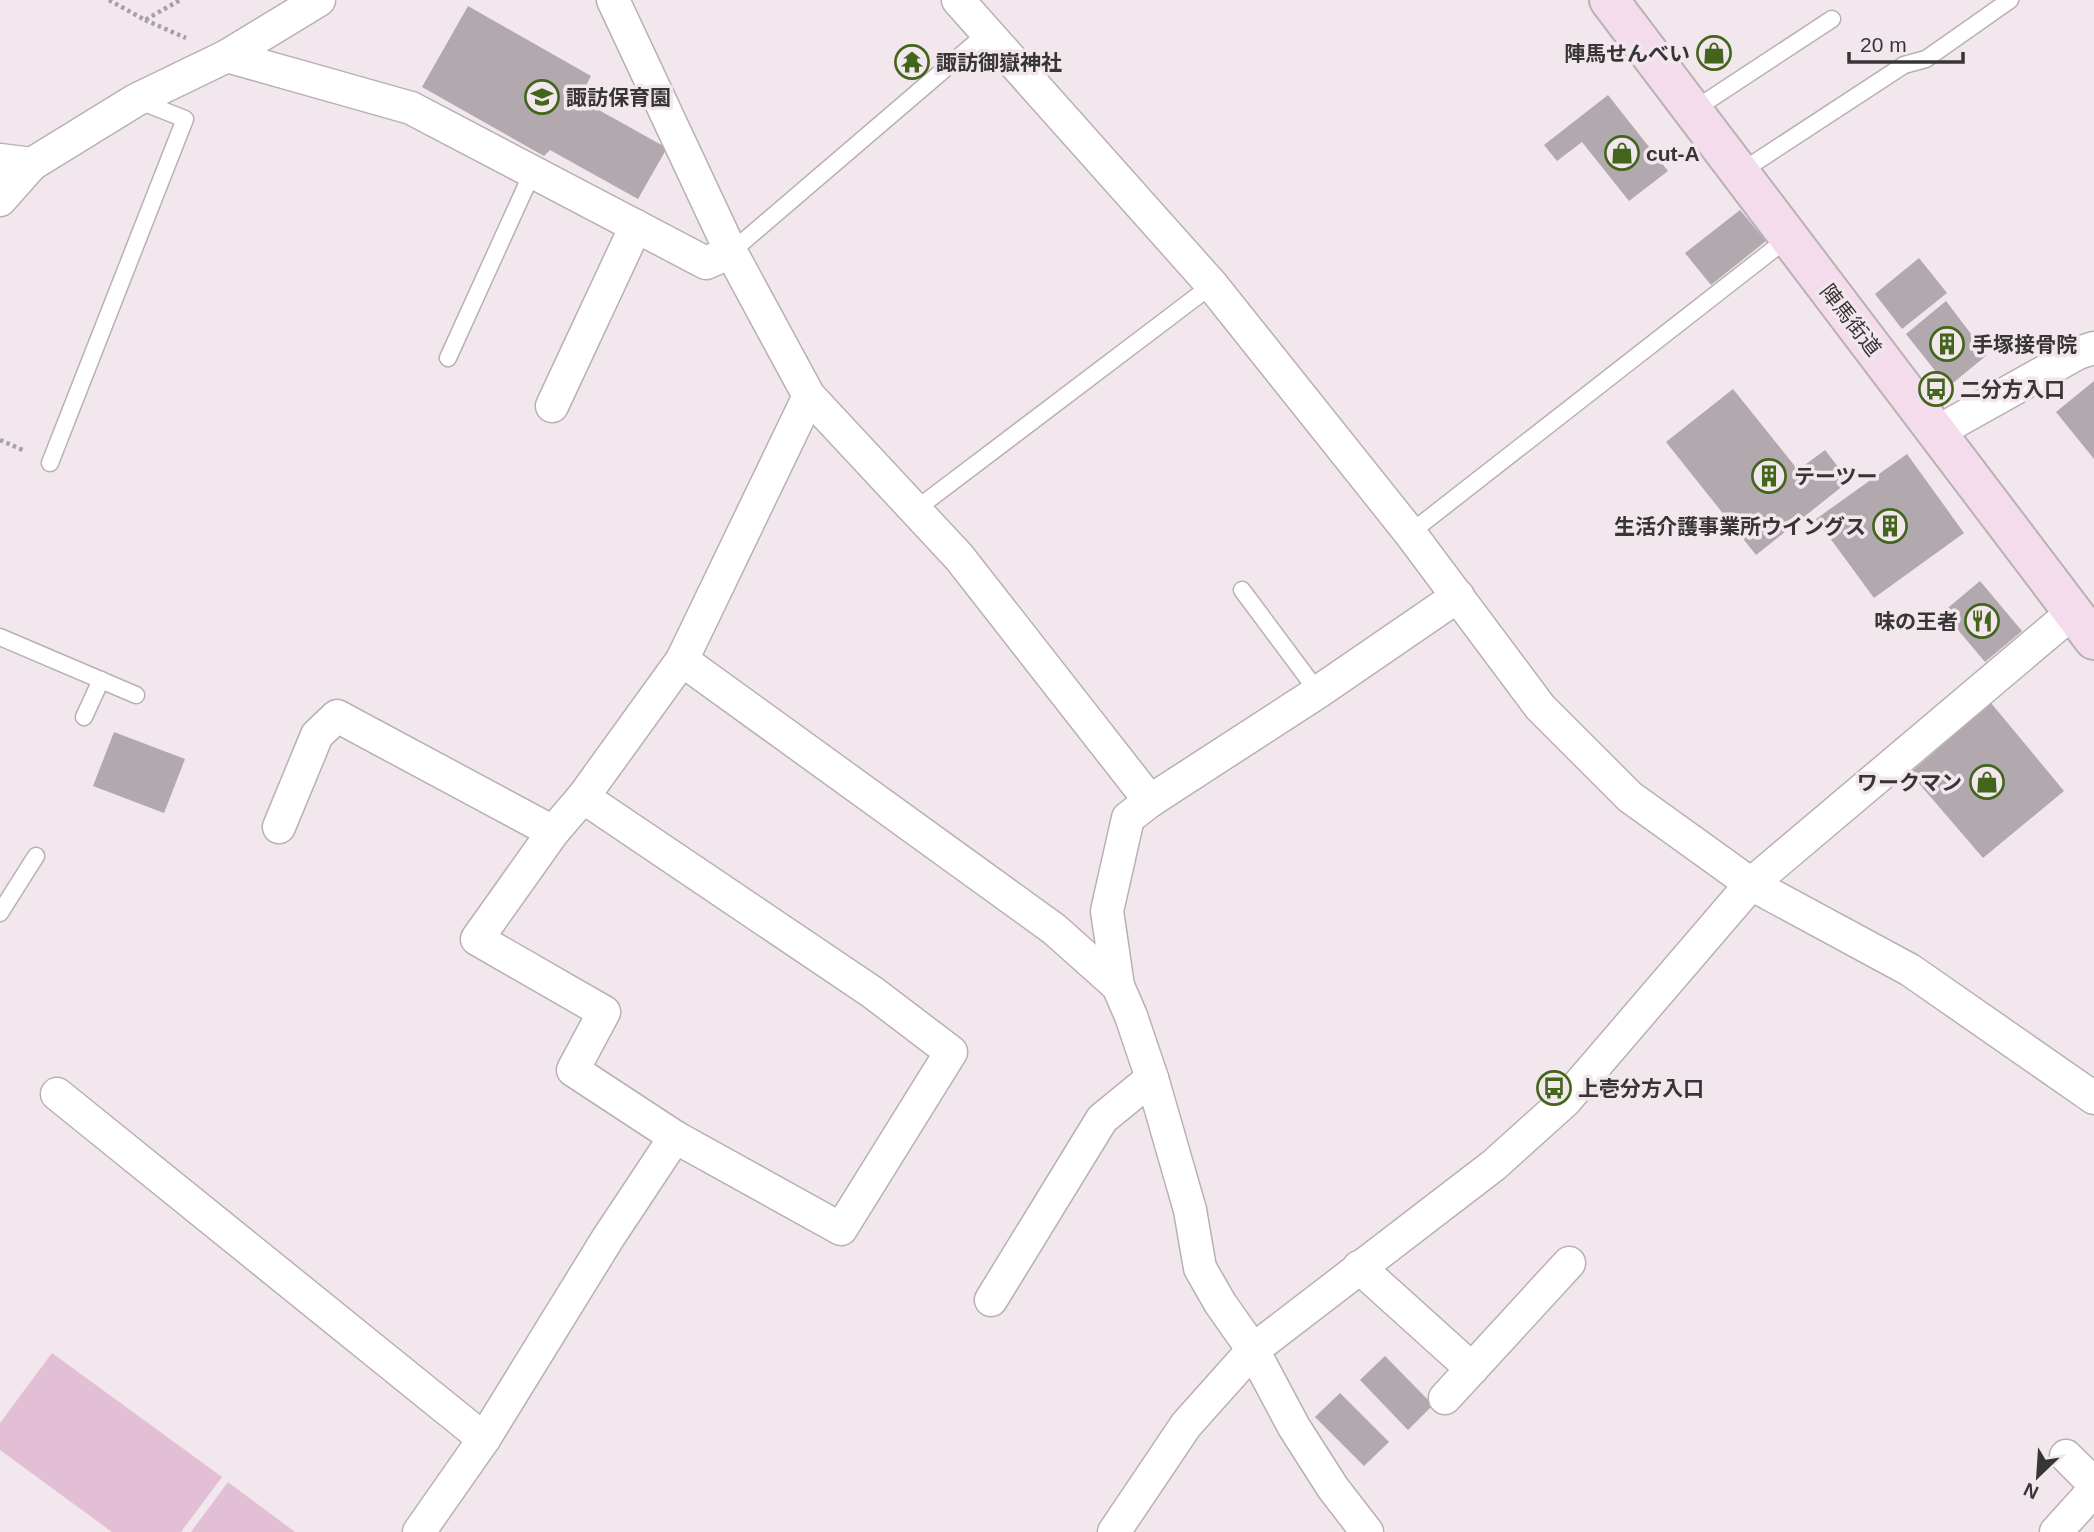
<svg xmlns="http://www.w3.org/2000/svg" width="2094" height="1532" viewBox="0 0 2094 1532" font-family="Helvetica,'Noto Sans JP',sans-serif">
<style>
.green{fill:#e3bfd6}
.building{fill:#b2a9ae}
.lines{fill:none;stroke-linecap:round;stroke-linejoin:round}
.lane-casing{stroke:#b9b0b5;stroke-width:19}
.street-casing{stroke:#b9b0b5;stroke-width:35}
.secondary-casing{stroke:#b9b0b5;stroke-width:42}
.path{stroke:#a7a0a4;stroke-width:4.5;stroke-dasharray:3.5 3.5;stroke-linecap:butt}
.lane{stroke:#fff;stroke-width:16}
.street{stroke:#fff;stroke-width:32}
.secondary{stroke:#f5dcec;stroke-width:38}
.labels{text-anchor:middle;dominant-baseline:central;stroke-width:7;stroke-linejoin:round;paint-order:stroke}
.poi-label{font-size:21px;font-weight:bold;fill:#383537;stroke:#f1e7ed;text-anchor:start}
.street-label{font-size:21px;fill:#383537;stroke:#f1e7ed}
</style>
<rect width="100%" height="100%" fill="#f1e7ed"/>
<g class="green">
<polygon points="52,1353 222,1477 181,1532 112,1532 0,1450 0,1423"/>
<polygon points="228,1482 295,1532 191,1532"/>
</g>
<g class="building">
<polygon points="468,6 591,76 579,99 667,148 638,199 550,150 544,156 422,87"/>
<polygon points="1608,95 1668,171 1629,201 1582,142 1557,161 1544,145"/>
<polygon points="1740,210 1766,241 1711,285 1685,253"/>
<polygon points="1919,258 1947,293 1902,329 1875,294"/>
<polygon points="1946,301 1987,355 1948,387 1906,334"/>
<polygon points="2094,381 2094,459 2056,412"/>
<polygon points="1733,389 1798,470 1825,450 1849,481 1756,555 1666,442"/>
<polygon points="1907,454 1964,533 1874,598 1816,519"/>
<polygon points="1980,581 2022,631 1985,662 1943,612"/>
<polygon points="1991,703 2064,791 1983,858 1910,773"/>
<polygon points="114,732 185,759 164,813 93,786"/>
<polygon points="1385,1356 1433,1405 1408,1430 1360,1380"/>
<polygon points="1340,1393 1389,1442 1364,1466 1315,1417"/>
</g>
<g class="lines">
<g class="lane-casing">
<g id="lane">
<polyline points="1692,111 1832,19"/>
<polyline points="1739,173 1904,65 1926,59 2010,0"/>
<polyline points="731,252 988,32"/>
<polyline points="448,358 533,171"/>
<polyline points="50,463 185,119 137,100"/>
<polyline points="915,510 1212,285"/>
<polyline points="1410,533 1788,238"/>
<polyline points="1242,590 1318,692"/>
<polyline points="0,637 136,695"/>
<polyline points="84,717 101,680"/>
<polyline points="0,913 36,856"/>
</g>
</g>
<g class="street-casing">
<g id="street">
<polyline points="613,0 731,252"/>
<polyline points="958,0 1212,285 1410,533 1540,707 1630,797 1751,884 1910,970 2094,1098"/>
<polyline points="227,56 411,108 706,263 731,252 809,396 682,660 583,797 553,832 477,939 604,1012 573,1070 675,1137 608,1238 484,1439 419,1532"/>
<polyline points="0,160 32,164 136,100 227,56 319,0"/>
<polyline points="0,200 32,164"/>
<polyline points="809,396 959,557 1150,801"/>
<polyline points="552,406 636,226"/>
<polyline points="1937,432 2078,353 2094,348"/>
<polyline points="682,660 1054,929 1118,986 1131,1016 1152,1078 1190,1210 1200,1268 1220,1303 1253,1350 1294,1427 1333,1488 1367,1532"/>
<polyline points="583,797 872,992 951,1052 841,1229 675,1137"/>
<polyline points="279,827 317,735 337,716 553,832"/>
<polyline points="1118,986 1107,911 1128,818 1150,801 1318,692 1458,596"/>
<polyline points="57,1094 484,1439"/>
<polyline points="1359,1267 1472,1369"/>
<polyline points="991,1300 1102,1119 1152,1078"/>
<polyline points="1445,1398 1569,1263"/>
<polyline points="2066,1456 2094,1484"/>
<polyline points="1114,1532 1186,1425 1253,1350 1494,1165 1565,1101 1751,884 2073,612"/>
<polyline points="2056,1532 2094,1490"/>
</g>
</g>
<g class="secondary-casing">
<polyline id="secondary" points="1609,0 2094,640"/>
</g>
<g class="path">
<polyline points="109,0 145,20 180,0"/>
<polyline points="145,20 186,38"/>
<polyline points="0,440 25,451"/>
</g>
<use href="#lane" class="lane"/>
<use href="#street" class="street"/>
<use href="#secondary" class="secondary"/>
</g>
<defs>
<g id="shop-ring" transform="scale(1.75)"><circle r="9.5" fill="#f1e7ed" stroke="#43641b" stroke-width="1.5"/><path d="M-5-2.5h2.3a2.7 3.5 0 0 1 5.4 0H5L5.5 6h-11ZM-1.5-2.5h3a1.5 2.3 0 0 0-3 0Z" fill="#43641b"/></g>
<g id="temple-ring" transform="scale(1.75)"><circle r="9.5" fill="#f1e7ed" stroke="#43641b" stroke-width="1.5"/><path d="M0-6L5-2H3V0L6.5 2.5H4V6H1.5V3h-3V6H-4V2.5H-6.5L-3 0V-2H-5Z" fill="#43641b"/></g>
<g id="school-ring" transform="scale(1.75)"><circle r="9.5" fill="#f1e7ed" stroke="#43641b" stroke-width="1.5"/><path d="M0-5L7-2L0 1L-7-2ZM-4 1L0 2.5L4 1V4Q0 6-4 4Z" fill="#43641b"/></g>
<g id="building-ring" transform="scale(1.75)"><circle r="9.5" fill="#f1e7ed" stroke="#43641b" stroke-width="1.5"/><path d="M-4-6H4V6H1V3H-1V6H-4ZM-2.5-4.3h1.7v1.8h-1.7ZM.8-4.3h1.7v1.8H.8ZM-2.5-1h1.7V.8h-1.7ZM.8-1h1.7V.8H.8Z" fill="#43641b"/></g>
<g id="bus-ring" transform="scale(1.75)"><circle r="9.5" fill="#f1e7ed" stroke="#43641b" stroke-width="1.5"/><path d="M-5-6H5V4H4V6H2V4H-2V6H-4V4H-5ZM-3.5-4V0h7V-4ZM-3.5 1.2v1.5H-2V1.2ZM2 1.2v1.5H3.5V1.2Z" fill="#43641b"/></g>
<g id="restaurant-ring" transform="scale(1.75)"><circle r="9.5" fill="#f1e7ed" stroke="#43641b" stroke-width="1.5"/><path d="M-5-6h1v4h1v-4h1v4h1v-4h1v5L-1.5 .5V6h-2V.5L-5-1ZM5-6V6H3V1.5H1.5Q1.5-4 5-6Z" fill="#43641b"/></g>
</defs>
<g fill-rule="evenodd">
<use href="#shop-ring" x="1714" y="53"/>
<use href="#temple-ring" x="912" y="62"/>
<use href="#school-ring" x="542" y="97"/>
<use href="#shop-ring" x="1622" y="153"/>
<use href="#building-ring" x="1947" y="344"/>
<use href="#bus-ring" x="1936" y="389"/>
<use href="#building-ring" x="1769" y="476"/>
<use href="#building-ring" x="1890" y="526"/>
<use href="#restaurant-ring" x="1982" y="621"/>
<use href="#shop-ring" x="1987" y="782"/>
<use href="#bus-ring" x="1554" y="1088"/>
</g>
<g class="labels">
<g class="poi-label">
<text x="1690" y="53" text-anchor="end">陣馬せんべい</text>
<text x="936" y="62">諏訪御嶽神社</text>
<text x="566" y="97">諏訪保育園</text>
<text x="1646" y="153">cut-A</text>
<text x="1972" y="344">手塚接骨院</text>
<text x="1960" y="389">二分方入口</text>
<text x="1794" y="476">テーツー</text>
<text x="1866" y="526" text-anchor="end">生活介護事業所ウイングス</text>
<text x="1958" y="621" text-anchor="end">味の王者</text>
<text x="1962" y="782" text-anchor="end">ワークマン</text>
<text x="1578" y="1088">上壱分方入口</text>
</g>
<g class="street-label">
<text transform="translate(1851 320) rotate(52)">陣馬街道</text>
</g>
</g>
<g transform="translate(2038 1476) rotate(205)" stroke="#f1e7ed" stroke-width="5" paint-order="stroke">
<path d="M0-5L12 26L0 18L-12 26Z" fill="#383537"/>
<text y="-10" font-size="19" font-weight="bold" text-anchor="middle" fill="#383537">N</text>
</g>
<path d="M1849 52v10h114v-10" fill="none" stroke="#383537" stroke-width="3.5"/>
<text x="1860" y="52" font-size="21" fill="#383537" stroke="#f1e7ed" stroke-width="5" paint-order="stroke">20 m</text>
</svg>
